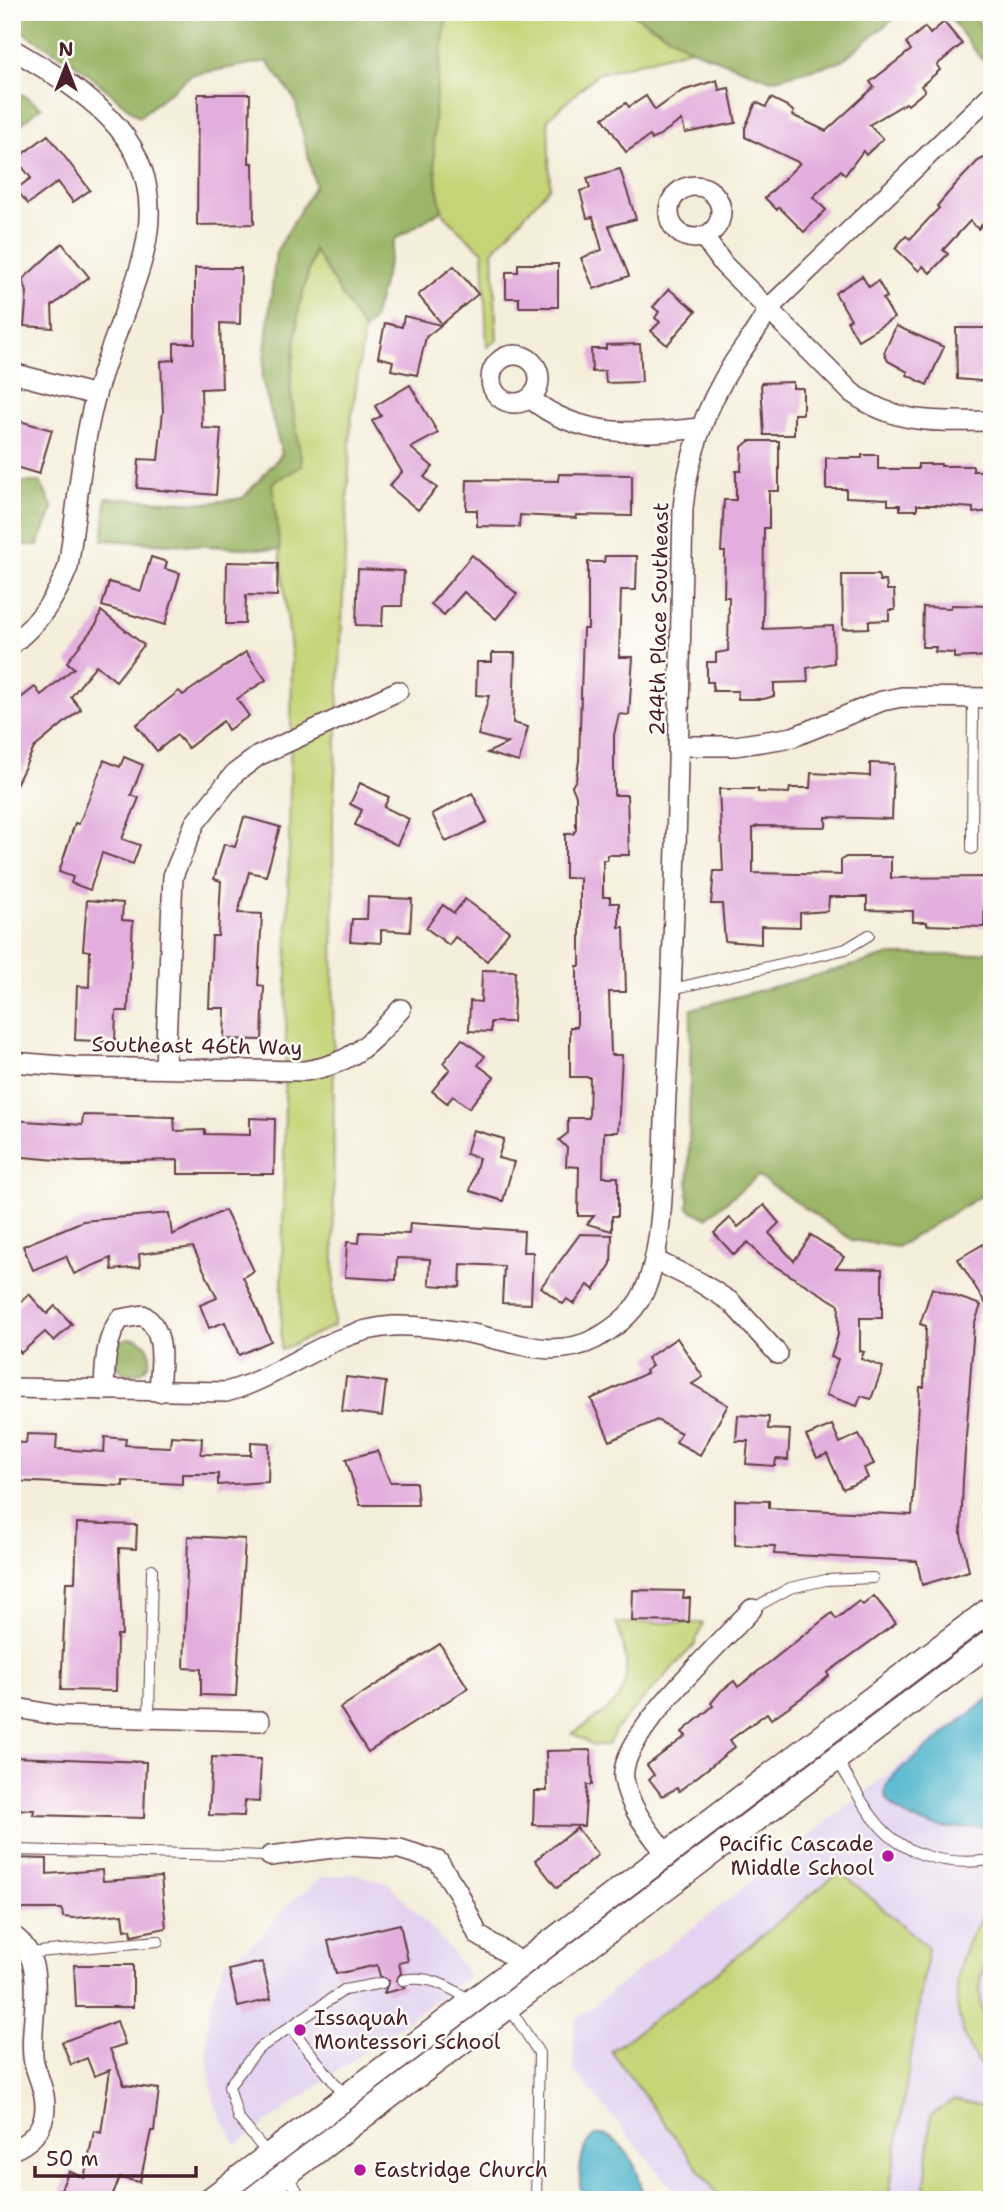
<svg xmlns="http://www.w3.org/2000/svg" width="1004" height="2212" viewBox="0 0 1004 2212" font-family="'Shantell Sans',sans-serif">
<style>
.built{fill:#e4d3f1}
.green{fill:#c4d477;stroke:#877a51;stroke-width:2}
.forest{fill:#9bb668;stroke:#726a4a;stroke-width:2}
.water{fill:#4fb5cd;stroke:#4c6a7c;stroke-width:2}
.building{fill:#e3aedd}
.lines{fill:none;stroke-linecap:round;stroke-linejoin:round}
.service-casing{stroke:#643e45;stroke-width:12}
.minor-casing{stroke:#643e45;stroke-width:22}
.tertiary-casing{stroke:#643e45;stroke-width:27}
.service{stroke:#fff;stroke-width:10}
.minor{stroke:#fff;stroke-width:19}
.tertiary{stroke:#fff;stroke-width:24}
.poi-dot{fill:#b5179e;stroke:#fdfcf7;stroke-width:2.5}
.labels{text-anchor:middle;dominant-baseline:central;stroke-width:5;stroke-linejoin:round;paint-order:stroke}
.street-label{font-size:21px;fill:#4a1f2b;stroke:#fdfcf7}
.poi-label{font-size:21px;fill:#4a1f2b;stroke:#fdfcf7;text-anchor:start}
</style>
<rect width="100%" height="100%" fill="#fdfcf7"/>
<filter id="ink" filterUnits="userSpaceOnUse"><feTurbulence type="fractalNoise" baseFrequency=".0143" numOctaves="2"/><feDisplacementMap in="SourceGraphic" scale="14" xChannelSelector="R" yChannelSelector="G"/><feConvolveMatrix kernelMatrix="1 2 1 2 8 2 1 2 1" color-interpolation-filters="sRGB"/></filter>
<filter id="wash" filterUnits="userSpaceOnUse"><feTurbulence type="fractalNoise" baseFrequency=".00686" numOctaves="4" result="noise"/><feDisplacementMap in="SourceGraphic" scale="28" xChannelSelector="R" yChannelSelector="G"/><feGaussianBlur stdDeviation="1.57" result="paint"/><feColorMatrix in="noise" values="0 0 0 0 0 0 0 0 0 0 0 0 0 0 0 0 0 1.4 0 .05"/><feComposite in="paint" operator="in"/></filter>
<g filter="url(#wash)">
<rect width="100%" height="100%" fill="#f5eedb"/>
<g class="built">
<polygon points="992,1692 992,2200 682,2200 573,2070 575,2020"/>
<polygon points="355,1874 389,1884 446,1944 469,1976 236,2145 215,2105 206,2052 209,2008 224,1963 259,1939 286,1906 322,1877"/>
</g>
<g class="green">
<path d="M 448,12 L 629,12 L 691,49 L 597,74 L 548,119 L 550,187 L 493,251 L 497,340 L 487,347 L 483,252 C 471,240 450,225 442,210 C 420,169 440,58 448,12 Z"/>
<polygon points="315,249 364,331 351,422 333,819 334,1326 281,1350 292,659 272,483 302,466 290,389 299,307"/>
<path d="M 616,1623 L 703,1623 L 695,1644 L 616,1729 L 608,1745 L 593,1745 L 572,1733 C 608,1711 635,1697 624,1649 C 622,1640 620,1631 616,1623 Z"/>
<polygon points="840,1871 928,1948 888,2200 722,2200 611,2051 710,1978"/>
<path d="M 992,1906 L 992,1943 L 981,1976 L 980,1993 L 981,2009 L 992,2039 L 992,2079 C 944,2031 946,1955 992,1906 Z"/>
<polygon points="954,2100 992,2108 992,2200 924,2200 931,2115"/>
</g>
<g class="forest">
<path d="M 12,12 L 448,12 C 436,79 426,144 442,210 L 395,239 L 373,320 L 364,331 L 314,250 L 299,307 L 290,389 L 302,466 L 272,483 L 280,550 L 103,540 L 106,498 L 207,503 L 243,498 L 282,454 L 262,379 L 276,252 L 315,185 L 295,100 L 267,61 L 191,75 L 139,117 L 81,68 L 12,25 Z"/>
<polygon points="629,12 902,12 840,62 771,80 691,49"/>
<polygon points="946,12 975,12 989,53 982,60"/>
<polygon points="12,88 41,107 12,132"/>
<polygon points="12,482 40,482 53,508 38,545 12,545"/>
<polygon points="992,950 992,1189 897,1247 852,1240 758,1176 706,1218 688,1208 691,1009 891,955 970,955"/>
<circle cx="132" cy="1356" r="18"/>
</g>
<g class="water">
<path d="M 992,1696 L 992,1826 C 951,1830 911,1832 885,1796 L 886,1787 L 894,1775 Z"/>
<path d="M 596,2135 C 622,2132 646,2177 641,2200 L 584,2200 C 576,2183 579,2145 596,2135 Z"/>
</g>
<g id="blocks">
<g class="building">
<polygon points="944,22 962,44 937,65 940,70 921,86 925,91 908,105 906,103 869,125 883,139 866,155 863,151 845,175 841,170 813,197 826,210 804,232 779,207 777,210 765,198 800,163 745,137 745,128 756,102 766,107 771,98 787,106 794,112 792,115 826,131 874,87 870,82 911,50 906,43 925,27 930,34"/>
<polygon points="717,80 719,90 729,88 736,123 685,133 682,120 652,140 650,136 626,152 603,118 626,103 629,107 646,96 655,110 682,91"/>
<polygon points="198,94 250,94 249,163 253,163 254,224 197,225"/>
<polygon points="48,135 90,190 73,202 58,182 28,204 16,189 31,178 16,159"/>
<polygon points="992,154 992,214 978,229 970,221 943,250 948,254 930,273 923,266 919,271 895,248 906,236 910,239 939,208 937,206 956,184 978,161"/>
<polygon points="620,169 636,219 609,226 629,276 594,289 581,258 602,250 593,217 587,218 580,191 590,188 587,178"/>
<polygon points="62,243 89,277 52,306 53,328 24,326 27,292 23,279"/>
<polygon points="518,264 558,264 558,307 519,307 519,298 506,298 506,272 518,272"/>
<polygon points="454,266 478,294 442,324 418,295"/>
<polygon points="195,268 241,268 240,324 220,323 222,388 201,389 202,428 221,429 216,495 137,488 139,459 158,460 163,411 161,361 174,360 174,343 195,343"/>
<polygon points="862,276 869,287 878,281 887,297 883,299 894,318 858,340 847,321 851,319 835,293"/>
<polygon points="669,289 696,311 667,345 651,331 660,322 655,318 659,312 653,307"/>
<polygon points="404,316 441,325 426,337 417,375 391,370 393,361 378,357 385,323 402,327"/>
<polygon points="896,326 944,347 927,385 907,375 908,372 888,361 884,353"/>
<polygon points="956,328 992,328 992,382 957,379"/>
<polygon points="640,344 642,382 606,383 605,371 592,372 591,349 606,349 606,345"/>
<polygon points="793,382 793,388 803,388 803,414 794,414 794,435 764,435 761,383"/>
<polygon points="410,385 438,433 411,448 433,467 424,477 437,488 418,510 389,486 402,472 372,421 381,416 375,406"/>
<polygon points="12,419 52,430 39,474 12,466"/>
<polygon points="749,441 779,441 779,491 769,491 769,528 764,528 763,629 833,626 834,663 807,668 808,682 774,683 774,696 764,699 738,699 738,691 713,691 713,682 707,682 707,662 716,662 716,653 728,651 729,597 724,597 725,552 721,552 724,500 736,500 736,471 741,471 742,447"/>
<polygon points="862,455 878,455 878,469 918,469 918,464 941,464 941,466 973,466 973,471 992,471 990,511 973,513 973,508 935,505 917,505 917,510 900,510 900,505 888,505 888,499 846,497 846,489 826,489 826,458 862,458"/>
<polygon points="559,474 632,475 632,516 576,515 576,518 520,515 519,527 477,526 477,510 466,510 467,480 558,481"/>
<polygon points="472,555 517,594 496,619 464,592 444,615 431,604"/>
<polygon points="605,556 637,556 636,590 621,590 619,657 633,657 629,715 619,714 614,735 614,795 627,795 629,855 607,855 607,860 603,860 603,897 610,897 610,903 619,903 619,927 624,927 625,958 626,992 609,992 611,1055 622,1055 618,1132 604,1132 603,1177 618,1177 618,1216 612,1216 612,1231 587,1224 594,1216 578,1216 579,1167 566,1166 567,1148 559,1140 568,1133 568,1118 589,1118 590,1077 570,1077 570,1027 577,1027 577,966 580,966 580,878 565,878 565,834 573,834 576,830 576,796 572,786 576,780 579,761 583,629 588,629 588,562 604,562"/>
<polygon points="151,557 167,562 165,569 180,573 165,625 102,606 109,582 141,591"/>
<polygon points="227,562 278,563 277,596 246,595 245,624 226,624"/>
<polygon points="358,569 404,571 402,606 383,606 382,626 356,625"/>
<polygon points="842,575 878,575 880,581 886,581 887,590 894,590 895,610 889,610 889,620 869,621 869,628 843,629"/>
<polygon points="951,605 990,606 989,656 954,658 954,653 935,652 936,647 922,647 923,607 951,608"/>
<polygon points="101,611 144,645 116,681 96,665 71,697 81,709 34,748 12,793 12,705 35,687 41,695 74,668 67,662 97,623"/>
<polygon points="246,652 266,680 237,699 249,716 228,730 223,721 188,748 177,735 157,751 136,725 179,691 183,695"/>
<polygon points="492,653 515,653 513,723 528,727 519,762 487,753 508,743 478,735 489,696 476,695 477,662 492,662"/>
<polygon points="124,757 143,765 131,795 139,798 122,839 140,845 133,864 102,853 90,890 71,883 73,877 59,872 75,823 79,824 104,760 120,767"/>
<polygon points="870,763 894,764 892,819 826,817 826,827 758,826 753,828 753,873 841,875 841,860 846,857 891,857 891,878 985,877 984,927 927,925 927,922 913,922 913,911 867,910 867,897 829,897 828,911 800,913 800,927 761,926 761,944 725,941 722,904 711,904 714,871 723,871 719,789 758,789 758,792 789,793 790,788 810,788 811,773 870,776"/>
<polygon points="360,783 389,797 384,807 409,819 397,845 355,825 362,810 350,804"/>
<polygon points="472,793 487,822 446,842 432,814"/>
<polygon points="244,817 280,827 266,876 249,872 238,913 262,914 258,985 264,986 262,1040 224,1039 225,1008 209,1008 212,936 218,936 221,881 214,879 224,844 235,847"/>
<polygon points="368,897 412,899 410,932 381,930 381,943 350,941 352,919 367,919"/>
<polygon points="465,899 509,931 487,961 455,937 449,945 426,928 443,905 454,913"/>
<polygon points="87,900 123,903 122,920 133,921 128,1011 116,1011 115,1042 75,1040 77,986 89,987 90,951 83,950"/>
<polygon points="482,970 515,971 513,1022 491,1022 491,1032 469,1031 470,1001 481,1002"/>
<polygon points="462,1039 485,1056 478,1065 494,1077 469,1108 453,1096 447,1103 432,1091 450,1069 443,1063"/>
<polygon points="83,1115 174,1117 175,1131 205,1130 205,1134 250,1135 250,1118 275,1119 274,1174 178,1174 178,1160 80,1162 12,1156 12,1120 82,1125"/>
<polygon points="473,1130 504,1139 498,1158 514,1162 503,1201 470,1191 479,1158 466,1154"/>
<polygon points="764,1205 779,1223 769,1233 794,1261 811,1235 844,1257 836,1268 882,1269 882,1318 860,1318 860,1351 864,1352 861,1359 883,1367 871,1399 861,1396 857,1406 826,1395 838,1359 831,1357 838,1335 839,1305 763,1259 748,1242 734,1255 714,1233 730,1218 738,1227"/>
<polygon points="225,1210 254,1271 243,1277 271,1341 239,1355 225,1322 209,1328 200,1305 217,1298 193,1247 139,1254 140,1267 112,1270 111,1258 74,1274 66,1256 33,1270 23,1246 83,1221 169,1213 172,1235"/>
<polygon points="410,1223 524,1231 523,1252 533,1252 531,1304 502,1303 504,1266 461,1264 460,1287 429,1285 430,1259 397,1258 396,1280 345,1277 347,1242 359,1243 360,1232 409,1234"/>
<polygon points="580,1234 612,1235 611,1264 594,1290 588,1285 574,1304 567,1299 563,1304 541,1287"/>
<polygon points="992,1239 992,1314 958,1259"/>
<polygon points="932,1288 981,1305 974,1325 963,1480 961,1534 969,1571 922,1585 917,1561 774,1554 775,1546 735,1545 735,1500 769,1501 769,1508 912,1515 920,1387 924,1387 926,1326 920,1324"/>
<polygon points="29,1294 47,1314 55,1306 72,1324 54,1341 45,1332 21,1353 12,1344 12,1310"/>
<polygon points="677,1338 703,1377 692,1384 728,1405 700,1455 676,1442 681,1433 657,1420 610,1441 591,1399 647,1373 645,1371 652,1366 647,1358"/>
<polygon points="346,1377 386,1382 382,1416 342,1411"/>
<polygon points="738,1415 769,1417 768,1429 790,1430 788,1460 776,1459 775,1466 746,1464 748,1441 736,1441"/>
<polygon points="832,1425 840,1443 859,1434 874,1464 864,1468 868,1478 843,1489 827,1454 817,1458 806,1436"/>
<polygon points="27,1434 57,1435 56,1449 104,1452 105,1437 126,1439 125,1445 170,1447 171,1436 202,1438 201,1454 251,1455 251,1442 269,1443 268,1482 218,1485 218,1474 182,1474 182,1484 123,1481 123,1486 12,1481 12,1442 26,1443"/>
<polygon points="377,1451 390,1482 416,1482 418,1505 360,1505 346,1459"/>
<polygon points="77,1523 137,1525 136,1549 119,1548 122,1635 117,1635 116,1691 61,1690 66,1582 75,1582"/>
<polygon points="188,1536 245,1539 236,1696 201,1695 201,1669 184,1668"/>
<polygon points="633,1590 684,1591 683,1598 690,1598 689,1622 632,1621"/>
<polygon points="874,1596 896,1623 827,1673 829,1676 804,1696 771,1719 767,1713 730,1740 735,1747 679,1791 677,1788 662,1796 649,1779 654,1775 647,1765 686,1736 682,1732 713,1706 711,1703 721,1691 734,1681 738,1687 832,1613 836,1619 859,1601 863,1605"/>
<polygon points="440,1644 468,1688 368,1752 340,1708"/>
<polygon points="591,1750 592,1785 587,1785 584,1826 533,1825 534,1791 547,1791 546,1751"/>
<polygon points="12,1757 146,1762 144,1818 33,1815 34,1810 12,1809"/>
<polygon points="212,1757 261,1759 259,1802 245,1801 244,1816 209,1815"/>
<polygon points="577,1828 598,1855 557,1888 535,1860"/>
<polygon points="12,1858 47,1859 47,1874 102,1870 103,1881 161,1877 166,1928 132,1935 131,1929 125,1930 123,1914 74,1918 63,1917 62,1909 12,1909"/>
<polygon points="400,1924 408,1961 399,1963 401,1973 396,1980 405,1988 384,1993 389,1981 380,1976 377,1965 336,1974 328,1941"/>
<polygon points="262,1962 271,1999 238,2007 229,1970"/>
<polygon points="74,1965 133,1965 133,2007 76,2007"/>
<polygon points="117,2021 125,2044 110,2049 124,2085 159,2089 154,2131 151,2131 140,2182 120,2178 110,2200 56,2200 69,2171 84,2178 94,2131 101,2133 110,2070 94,2076 87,2058 71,2065 62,2042"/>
</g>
</g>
</g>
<g filter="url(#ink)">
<use href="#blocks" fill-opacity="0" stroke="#643e45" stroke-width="2"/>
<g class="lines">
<g class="service-casing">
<g id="service">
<polyline points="972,849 973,698"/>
<polyline points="672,989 846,949 869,935"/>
<polyline points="752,1609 790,1588 826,1580 873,1578"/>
<polyline points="149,1718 152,1569"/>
<path d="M 837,1760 C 850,1779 860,1802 875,1820 C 903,1857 947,1866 992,1860"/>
<polyline points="12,1850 270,1856"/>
<polyline points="28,1953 158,1941"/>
<path d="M 403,1980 C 429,1975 448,1986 470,2000"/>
<polyline points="509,2007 539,2053 536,2200"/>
<polyline points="290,2027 345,2096"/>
<polyline points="268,2154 238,2118 229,2086 258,2049 344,1990 382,1983"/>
<polyline points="287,2172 302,2200"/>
</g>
</g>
<g class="minor-casing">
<g id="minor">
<path d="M 12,49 C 94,97 170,144 144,253 C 132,301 109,346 96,394 C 81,450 77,510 68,567 C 56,599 39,623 12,644"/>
<circle cx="695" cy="212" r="26"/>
<path d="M 703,236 L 724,265 L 852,393 C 899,426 938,421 992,421"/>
<circle cx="515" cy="379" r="24"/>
<polyline points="12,373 96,395"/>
<path d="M 530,398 C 577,438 641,435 699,428"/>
<polyline points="678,746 735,746 793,737 882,701 902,697 992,698"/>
<path d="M 12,1062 L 75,1067 L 305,1071 C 352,1064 370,1044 401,1009"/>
<polyline points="165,1068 173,876 195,823 234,774 258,756 398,691"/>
<polyline points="655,1260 701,1283 731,1302 778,1354"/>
<path d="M 12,1388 L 226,1392 C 285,1376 329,1330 393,1326 C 420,1325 446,1329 473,1334 C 515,1342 553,1360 595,1339 C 617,1327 637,1311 646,1287 C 666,1240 663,1148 666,1095 C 677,900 679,704 683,508 C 688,454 705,408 734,362 C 746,344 759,328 769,308 L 992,94"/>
<path d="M 104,1390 C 105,1365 105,1340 120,1319 L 143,1315 C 168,1332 160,1366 159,1392"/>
<polyline points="12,1707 60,1716 260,1721"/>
<path d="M 666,1854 C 649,1831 629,1808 624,1779 C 617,1738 723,1641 752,1609"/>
<polyline points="270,1856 349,1846 400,1849 438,1861 458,1892 478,1935 523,1963"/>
<path d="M 12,1935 C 53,1961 26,2025 34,2063 C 39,2081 48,2096 44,2116 C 40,2133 27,2144 12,2150"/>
</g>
</g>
<g class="tertiary-casing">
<g id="tertiary">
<polyline points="210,2200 992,1608"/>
<polyline points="252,2200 992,1641"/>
</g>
</g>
<use href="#service" class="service"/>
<use href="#minor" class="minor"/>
<use href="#tertiary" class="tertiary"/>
</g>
</g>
<g class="poi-dot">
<circle cx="888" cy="1856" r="7"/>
<circle cx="300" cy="2030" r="7"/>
<circle cx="360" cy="2170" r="7"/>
</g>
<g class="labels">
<g class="street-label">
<text transform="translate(659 619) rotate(-89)">244th Place Southeast</text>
<text transform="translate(197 1046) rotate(1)">Southeast 46th Way</text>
</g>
<g class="poi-label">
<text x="874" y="1844" text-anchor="end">Pacific Cascade<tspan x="874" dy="24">Middle School</tspan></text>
<text x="314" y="2018">Issaquah<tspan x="314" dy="24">Montessori School</tspan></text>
<text x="374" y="2170">Eastridge Church</text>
</g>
</g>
<rect width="1004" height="2212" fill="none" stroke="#fdfcf7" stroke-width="42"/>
<g transform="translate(66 66)" stroke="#fdfcf7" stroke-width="5" paint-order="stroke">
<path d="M0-5L12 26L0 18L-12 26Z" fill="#4a1f2b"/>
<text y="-10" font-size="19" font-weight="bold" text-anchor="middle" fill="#4a1f2b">N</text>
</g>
<path d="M35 2166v10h161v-10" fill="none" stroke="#4a1f2b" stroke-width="3.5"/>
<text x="46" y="2166" font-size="21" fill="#4a1f2b" stroke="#fdfcf7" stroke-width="5" paint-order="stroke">50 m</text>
</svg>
